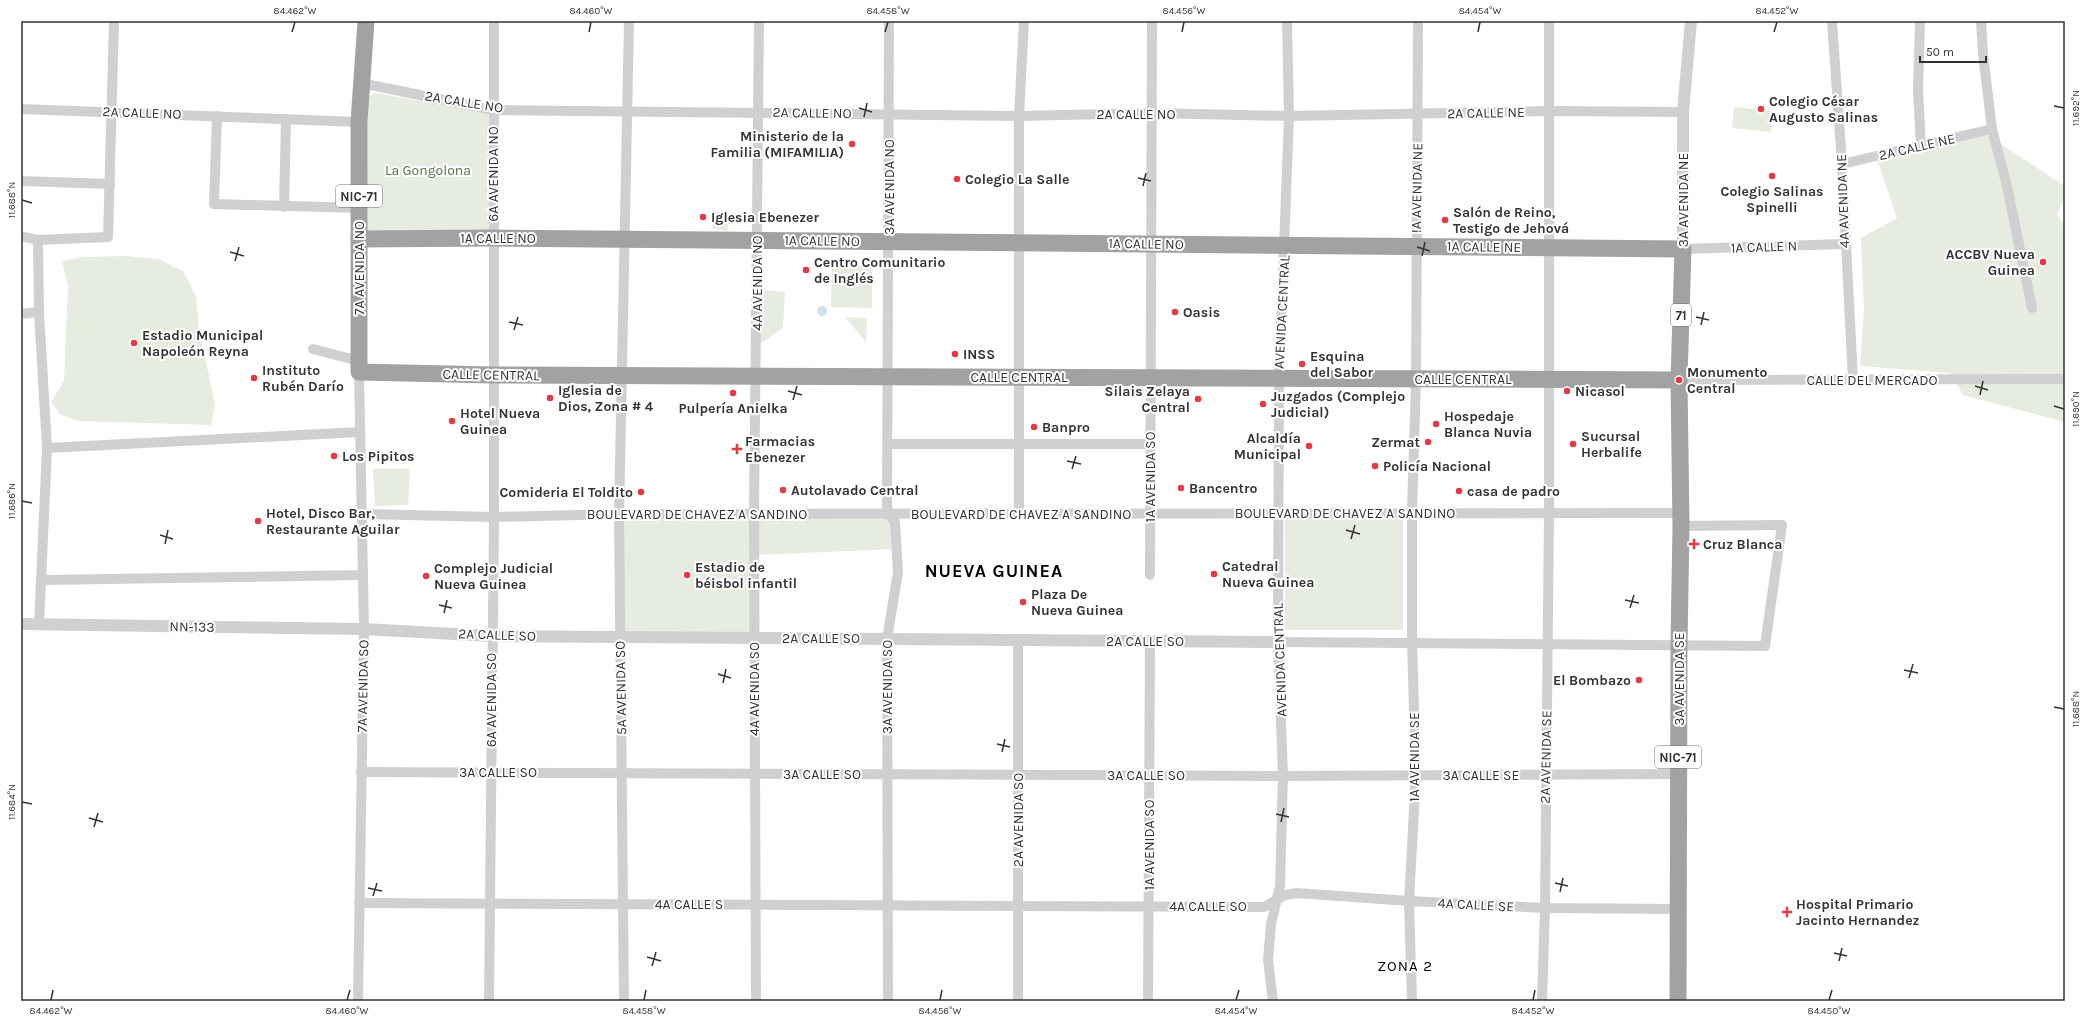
<svg xmlns="http://www.w3.org/2000/svg" width="2086" height="1022" viewBox="0 0 2086 1022" font-family="Karla,sans-serif">
<style>
.green{fill:#e6ecdf}
.water{fill:#cfe2ee}
.lines{fill:none;stroke-linecap:round;stroke-linejoin:round}
.minor{stroke:#d0d0d0;stroke-width:10}
.tertiary{stroke:#d0d0d0;stroke-width:12}
.trunk{stroke:#a2a2a2;stroke-width:17}
.ticks{fill:none;stroke:#333;stroke-width:1.5}
.poi-dot{fill:#e63946;stroke:#fff;stroke-width:1.5}
.labels{text-anchor:middle;dominant-baseline:central;stroke-width:4;stroke-linejoin:round;paint-order:stroke}
.shield{fill:#fff;stroke:#707070;stroke-width:1}
.shield-label{font-size:13px;font-weight:bold;fill:#333}
.poi-label{font-size:14px;font-weight:bold;fill:#333;stroke:#fff;text-anchor:start}
.street-label{font-size:14px;fill:#333;stroke:#fff}
.park-label{font-size:14px;fill:#56703f;stroke:#fff}
.neighbourhood-label{font-size:15px;letter-spacing:1px;fill:#000;stroke:#fff}
.district-label{font-size:18px;font-weight:bold;letter-spacing:1px;fill:#000;stroke:#fff}
.neatline{fill:none;stroke:#333;stroke-width:1.5}
.ticks-label{font-size:10px;text-anchor:middle;fill:#333}
</style>
<rect width="100%" height="100%" fill="#fff"/>
<g class="green">
<polygon points="374,93 486,112 489,116 491,216 491,226 487,232 372,231 367,230 368,102 370,96"/>
<polygon points="1734,107 1773,111 1771,132 1732,128"/>
<polygon points="1985,134 2065,186 2065,194 2057,215 2065,226 2065,422 1963,395 1950,373 1860,366 1864,308 1861,238 1897,218 1878,162"/>
<polygon points="715,211 731,214 727,231 712,228"/>
<polygon points="126,256 158,259 183,271 196,296 199,330 215,404 211,425 78,421 60,414 51,402 64,381 68,286 62,261 83,257"/>
<polygon points="832,262 872,263 872,308 831,307"/>
<polygon points="757,289 785,292 783,328 757,346"/>
<polygon points="845,317 867,318 866,342"/>
<polygon points="373,469 410,469 408,505 375,506"/>
<polygon points="1285,514 1403,515 1403,630 1285,630"/>
<polygon points="624,517 750,517 750,634 624,633"/>
<polygon points="758,517 884,517 891,521 897,549 758,555"/>
</g>
<circle class="water" cx="822" cy="311" r="5"/>
<g class="lines">
<g class="minor">
<polyline points="1832,21 1842,164 1853,381"/>
<polyline points="1920,21 1918,91 1921,146"/>
<polyline points="1981,21 1983,54 1992,129 2007,186 2032,308"/>
<polyline points="361,83 493,110 1019,116 1152,113 1289,116 1549,111 1683,112"/>
<polyline points="21,109 359,122"/>
<polyline points="217,116 214,204 359,208"/>
<polyline points="1842,164 1992,129"/>
<polyline points="21,181 110,184"/>
<polyline points="284,207 286,119"/>
<polyline points="21,236 38,240 108,237 114,21"/>
<polyline points="38,240 39,312 47,448 39,625"/>
<polyline points="1683,249 1845,244"/>
<polyline points="21,314 39,312"/>
<polyline points="313,349 359,361"/>
<polyline points="1679,380 2065,379"/>
<polyline points="888,444 1150,444"/>
<polyline points="47,448 360,432"/>
<polyline points="362,514 494,517 619,514 1680,513"/>
<polyline points="1019,514 1019,116 1024,21"/>
<polyline points="1150,575 1152,21"/>
<polyline points="43,580 363,575"/>
<polyline points="1278,642 1765,646 1782,525 1681,526"/>
<polyline points="361,772 1283,776 1678,774"/>
<polyline points="359,903 1264,907 1285,895 1297,893 1409,901 1545,908 1678,909"/>
<polyline points="358,1001 364,629 359,372"/>
<polyline points="489,1001 494,517 494,21"/>
<polyline points="624,1001 619,514 629,21"/>
<polyline points="756,1001 754,514 759,21"/>
<polyline points="888,1001 887,639 898,572 895,522 889,514 887,506 889,21"/>
<polyline points="1018,1001 1018,640"/>
<polyline points="1148,1001 1150,641"/>
<polyline points="1273,1001 1268,960 1271,924 1280,886 1283,776 1278,642 1279,378 1289,116 1287,21"/>
<polyline points="1412,1001 1409,901 1416,775 1412,643 1412,513 1416,379 1418,21"/>
<polyline points="1542,1001 1545,908 1549,513 1549,21"/>
</g>
<g class="tertiary">
<polyline points="1683,249 1683,112 1691,21"/>
<polyline points="21,624 364,629 491,636 1278,642"/>
</g>
<g class="trunk">
<polyline points="366,21 359,122 359,372 493,375 1679,380"/>
<polyline points="359,239 494,238 1683,249 1679,380 1681,526 1679,645 1678,1001"/>
</g>
</g>
<path class="ticks" d="M 292,32 L 295,22M 589,32 L 591,22M 885,32 L 888,22M 1182,32 L 1184,22M 1478,32 L 1480,22M 1774,32 L 1777,22M 2054,106 L 2064,108M 859,108 L 872,112M 864,117 L 867,103M 1138,178 L 1151,181M 1143,186 L 1146,173M 22,200 L 32,203M 1417,247 L 1430,251M 230,252 L 244,256M 1422,256 L 1425,242M 235,261 L 239,247M 1696,317 L 1709,320M 509,322 L 523,325M 1701,325 L 1704,312M 514,330 L 518,317M 1975,386 L 1988,390M 788,391 L 802,395M 1980,395 L 1983,381M 793,400 L 797,386M 2054,406 L 2064,409M 1067,461 L 1081,464M 1072,469 L 1076,456M 22,501 L 32,503M 1346,530 L 1360,534M 160,535 L 173,539M 1351,539 L 1355,525M 165,544 L 168,530M 1625,600 L 1639,603M 439,605 L 452,608M 1630,608 L 1634,595M 444,613 L 447,600M 1904,670 L 1918,673M 718,674 L 731,678M 1909,678 L 1913,664M 723,683 L 726,669M 2054,707 L 2064,709M 997,744 L 1010,747M 1002,752 L 1005,739M 22,802 L 32,804M 1276,814 L 1289,817M 89,818 L 103,822M 1281,822 L 1284,808M 94,827 L 98,813M 1555,883 L 1568,886M 368,888 L 382,891M 1560,892 L 1563,878M 373,896 L 377,883M 1834,953 L 1847,956M 647,957 L 661,961M 1839,961 L 1842,948M 652,966 L 656,952M 51,1000 L 53,990M 347,1000 L 350,990M 644,1000 L 646,990M 940,1000 L 942,990M 1236,1000 L 1239,990M 1533,1000 L 1535,990M 1829,1000 L 1832,990"/>
<g class="poi-dot">
<circle cx="1761" cy="109" r="4"/>
<circle cx="852" cy="144" r="4"/>
<circle cx="1772" cy="176" r="4"/>
<circle cx="957" cy="179" r="4"/>
<circle cx="703" cy="217" r="4"/>
<circle cx="1445" cy="220" r="4"/>
<circle cx="2043" cy="262" r="4"/>
<circle cx="806" cy="270" r="4"/>
<circle cx="1175" cy="312" r="4"/>
<circle cx="134" cy="343" r="4"/>
<circle cx="955" cy="354" r="4"/>
<circle cx="1302" cy="364" r="4"/>
<circle cx="254" cy="378" r="4"/>
<circle cx="1679" cy="380" r="4"/>
<circle cx="1567" cy="391" r="4"/>
<circle cx="733" cy="393" r="4"/>
<circle cx="550" cy="398" r="4"/>
<circle cx="1198" cy="399" r="4"/>
<circle cx="1263" cy="404" r="4"/>
<circle cx="452" cy="421" r="4"/>
<circle cx="1436" cy="424" r="4"/>
<circle cx="1034" cy="427" r="4"/>
<circle cx="1428" cy="442" r="4"/>
<circle cx="1573" cy="444" r="4"/>
<circle cx="1309" cy="446" r="4"/>
<path d="M735 443h4v4h4v4h-4v4h-4v-4h-4v-4h4z"/>
<circle cx="334" cy="456" r="4"/>
<circle cx="1375" cy="466" r="4"/>
<circle cx="1181" cy="488" r="4"/>
<circle cx="783" cy="490" r="4"/>
<circle cx="1459" cy="491" r="4"/>
<circle cx="641" cy="492" r="4"/>
<circle cx="258" cy="521" r="4"/>
<path d="M1692 538h4v4h4v4h-4v4h-4v-4h-4v-4h4z"/>
<circle cx="1214" cy="574" r="4"/>
<circle cx="687" cy="575" r="4"/>
<circle cx="426" cy="576" r="4"/>
<circle cx="1023" cy="602" r="4"/>
<circle cx="1639" cy="680" r="4"/>
<path d="M1785 906h4v4h4v4h-4v4h-4v-4h-4v-4h4z"/>
</g>
<g class="labels">
<g class="shield">
<rect x="336" y="185" width="46" height="22" rx="3"/>
<rect x="1671" y="304" width="20" height="22" rx="3"/>
<rect x="1655" y="746" width="46" height="22" rx="3"/>
</g>
<g class="shield-label">
<text x="359" y="196">NIC-71</text>
<text x="1681" y="315">71</text>
<text x="1678" y="757">NIC-71</text>
</g>
<g class="poi-label">
<text x="1769" y="101">Colegio César<tspan x="1769" dy="16">Augusto Salinas</tspan></text>
<text x="844" y="136" text-anchor="end">Ministerio de la<tspan x="844" dy="16">Familia (MIFAMILIA)</tspan></text>
<text x="965" y="179">Colegio La Salle</text>
<text x="1772" y="191" text-anchor="middle">Colegio Salinas<tspan x="1772" dy="16">Spinelli</tspan></text>
<text x="1453" y="212">Salón de Reino,<tspan x="1453" dy="16">Testigo de Jehová</tspan></text>
<text x="711" y="217">Iglesia Ebenezer</text>
<text x="2035" y="254" text-anchor="end">ACCBV Nueva<tspan x="2035" dy="16">Guinea</tspan></text>
<text x="814" y="262">Centro Comunitario<tspan x="814" dy="16">de Inglés</tspan></text>
<text x="1183" y="312">Oasis</text>
<text x="142" y="335">Estadio Municipal<tspan x="142" dy="16">Napoleón Reyna</tspan></text>
<text x="963" y="354">INSS</text>
<text x="1310" y="356">Esquina<tspan x="1310" dy="16">del Sabor</tspan></text>
<text x="262" y="370">Instituto<tspan x="262" dy="16">Rubén Darío</tspan></text>
<text x="1687" y="372">Monumento<tspan x="1687" dy="16">Central</tspan></text>
<text x="558" y="390">Iglesia de<tspan x="558" dy="16">Dios, Zona # 4</tspan></text>
<text x="1190" y="391" text-anchor="end">Silais Zelaya<tspan x="1190" dy="16">Central</tspan></text>
<text x="1575" y="391">Nicasol</text>
<text x="1271" y="396">Juzgados (Complejo<tspan x="1271" dy="16">Judicial)</tspan></text>
<text x="733" y="408" text-anchor="middle">Pulpería Anielka</text>
<text x="460" y="413">Hotel Nueva<tspan x="460" dy="16">Guinea</tspan></text>
<text x="1444" y="416">Hospedaje<tspan x="1444" dy="16">Blanca Nuvia</tspan></text>
<text x="1042" y="427">Banpro</text>
<text x="1581" y="436">Sucursal<tspan x="1581" dy="16">Herbalife</tspan></text>
<text x="1301" y="438" text-anchor="end">Alcaldía<tspan x="1301" dy="16">Municipal</tspan></text>
<text x="745" y="441">Farmacias<tspan x="745" dy="16">Ebenezer</tspan></text>
<text x="1420" y="442" text-anchor="end">Zermat</text>
<text x="342" y="456">Los Pipitos</text>
<text x="1383" y="466">Policía Nacional</text>
<text x="1189" y="488">Bancentro</text>
<text x="791" y="490">Autolavado Central</text>
<text x="1467" y="491">casa de padro</text>
<text x="633" y="492" text-anchor="end">Comideria El Toldito</text>
<text x="266" y="513">Hotel, Disco Bar,<tspan x="266" dy="16">Restaurante Aguilar</tspan></text>
<text x="1703" y="544">Cruz Blanca</text>
<text x="1222" y="566">Catedral<tspan x="1222" dy="16">Nueva Guinea</tspan></text>
<text x="695" y="567">Estadio de<tspan x="695" dy="16">béisbol infantil</tspan></text>
<text x="434" y="568">Complejo Judicial<tspan x="434" dy="16">Nueva Guinea</tspan></text>
<text x="1031" y="594">Plaza De<tspan x="1031" dy="16">Nueva Guinea</tspan></text>
<text x="1631" y="680" text-anchor="end">El Bombazo</text>
<text x="1796" y="904">Hospital Primario<tspan x="1796" dy="16">Jacinto Hernandez</tspan></text>
</g>
<g class="street-label">
<text transform="translate(464 102) rotate(9)">2A CALLE NO</text>
<text transform="translate(142 113) rotate(2)">2A CALLE NO</text>
<text transform="translate(812 113) rotate(1)">2A CALLE NO</text>
<text transform="translate(1486 113) rotate(-1)">2A CALLE NE</text>
<text x="1136" y="114">2A CALLE NO</text>
<text transform="translate(1917 147) rotate(-13)">2A CALLE NE</text>
<text transform="translate(493 174) rotate(-90)">6A AVENIDA NO</text>
<text transform="translate(889 187) rotate(-90)">3A AVENIDA NO</text>
<text transform="translate(1417 188) rotate(-89)">!A AVENIDA NE</text>
<text transform="translate(1683 200) rotate(-90)">3A AVENIDA NE</text>
<text transform="translate(1843 201) rotate(-92)">4A AVENIDA NE</text>
<text x="498" y="238">1A CALLE NO</text>
<text transform="translate(822 241) rotate(1)">1A CALLE NO</text>
<text transform="translate(1146 244) rotate(1)">1A CALLE NO</text>
<text transform="translate(1484 247) rotate(1)">1A CALLE NE</text>
<text transform="translate(1764 247) rotate(-2)">1A CALLE N</text>
<text transform="translate(359 268) rotate(-90)">7A AVENIDA NO</text>
<text transform="translate(757 283) rotate(-90)">4A AVENIDA NO</text>
<text transform="translate(1282 312) rotate(-87)">AVENIDA CENTRAL</text>
<text transform="translate(491 375) rotate(1)">CALLE CENTRAL</text>
<text x="1019" y="377">CALLE CENTRAL</text>
<text x="1463" y="379">CALLE CENTRAL</text>
<text x="1872" y="380">CALLE DEL MERCADO</text>
<text transform="translate(1150 477) rotate(-90)">1A AVENIDA SO</text>
<text x="1345" y="513">BOULEVARD DE CHAVEZ A SANDINO</text>
<text x="697" y="514">BOULEVARD DE CHAVEZ A SANDINO</text>
<text x="1021" y="514">BOULEVARD DE CHAVEZ A SANDINO</text>
<text transform="translate(192 627) rotate(1)">NN-133</text>
<text transform="translate(497 635) rotate(2)">2A CALLE SO</text>
<text x="821" y="638">2A CALLE SO</text>
<text x="1145" y="641">2A CALLE SO</text>
<text transform="translate(1280 660) rotate(-92)">AVENIDA CENTRAL</text>
<text transform="translate(1679 679) rotate(-90)">3A AVENIDA SE</text>
<text transform="translate(363 686) rotate(-89)">7A AVENIDA SO</text>
<text transform="translate(887 687) rotate(-90)">3A AVENIDA SO</text>
<text transform="translate(621 688) rotate(-91)">5A AVENIDA SO</text>
<text transform="translate(754 689) rotate(-90)">4A AVENIDA SO</text>
<text transform="translate(491 700) rotate(-90)">6A AVENIDA SO</text>
<text transform="translate(1414 757) rotate(-90)">1A AVENIDA SE</text>
<text transform="translate(1546 757) rotate(-89)">2A AVENIDA SE</text>
<text x="498" y="772">3A CALLE SO</text>
<text x="822" y="774">3A CALLE SO</text>
<text x="1146" y="775">3A CALLE SO</text>
<text x="1481" y="775">3A CALLE SE</text>
<text transform="translate(1018 820) rotate(-90)">2A AVENIDA SO</text>
<text transform="translate(1149 845) rotate(-90)">1A AVENIDA SO</text>
<text x="689" y="904">4A CALLE S</text>
<text transform="translate(1476 905) rotate(3)">4A CALLE SE</text>
<text x="1208" y="906">4A CALLE SO</text>
</g>
<g class="park-label">
<text x="428" y="170">La Gongolona</text>
</g>
<g class="neighbourhood-label">
<text x="1405" y="966">ZONA 2</text>
</g>
<g class="district-label">
<text x="994" y="571">NUEVA GUINEA</text>
</g>
</g>
<rect width="2086" height="1022" fill="none" stroke="#ffffff" stroke-width="44"/>
<path d="M1920 56v6h66v-6" fill="none" stroke="#333333" stroke-width="2"/>
<text x="1926" y="56" font-size="12" fill="#333333" stroke="#ffffff" stroke-width="3" paint-order="stroke">50 m</text>
<rect x="22" y="22" width="2042" height="978" class="neatline"/>
<g class="ticks-label">
<text x="295" y="14">84.462°W</text>
<text x="591" y="14">84.460°W</text>
<text x="888" y="14">84.458°W</text>
<text x="1184" y="14">84.456°W</text>
<text x="1480" y="14">84.454°W</text>
<text x="1777" y="14">84.452°W</text>
<text transform="translate(2075 108) rotate(-90)" y="4">11.692°N</text>
<text transform="translate(11 200) rotate(-90)" y="4">11.688°N</text>
<text transform="translate(2075 409) rotate(-90)" y="4">11.690°N</text>
<text transform="translate(11 501) rotate(-90)" y="4">11.686°N</text>
<text transform="translate(2075 709) rotate(-90)" y="4">11.688°N</text>
<text transform="translate(11 802) rotate(-90)" y="4">11.684°N</text>
<text x="51" y="1014">84.462°W</text>
<text x="347" y="1014">84.460°W</text>
<text x="644" y="1014">84.458°W</text>
<text x="940" y="1014">84.456°W</text>
<text x="1236" y="1014">84.454°W</text>
<text x="1533" y="1014">84.452°W</text>
<text x="1829" y="1014">84.450°W</text>
</g>
</svg>
